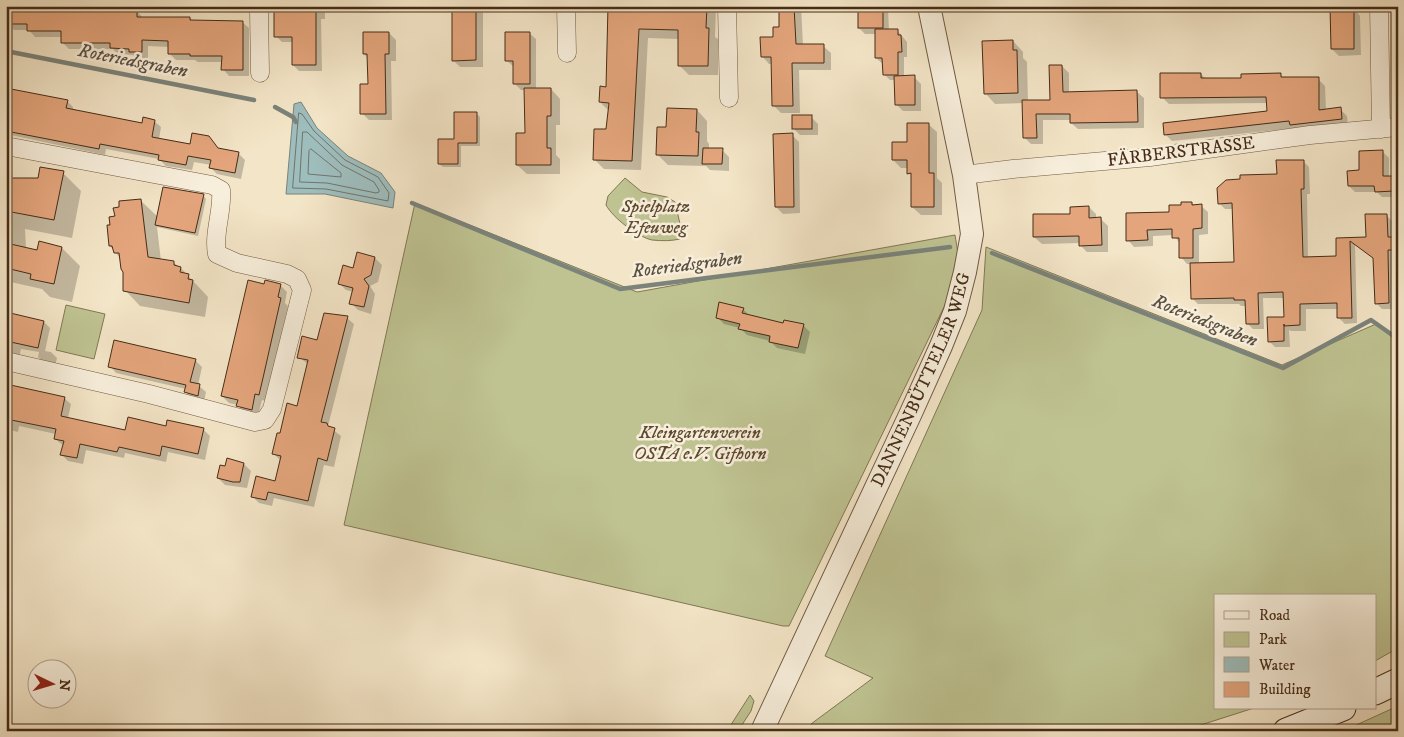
<svg xmlns="http://www.w3.org/2000/svg" width="1404" height="737" viewBox="0 0 1404 737" font-family="'IM FELL DW Pica',serif">
<style>
.green{fill:#bfc392;stroke:#827854}
.water{fill:#9ebdbd;stroke:#7b837b}
.shadow{fill:#0003}
.lines{fill:none;stroke-linecap:round;stroke-linejoin:round}
.shore{stroke:#72746a;stroke-width:1}
.stream{stroke:#7b837b;stroke-width:4.5}
.building{fill:#e4a57c;stroke:#462c17}
.minor-casing{stroke:#715a43;stroke-width:19}
.tertiary-casing{stroke:#715a43;stroke-width:24}
.secondary-casing{stroke:#462c17;stroke-width:27}
.minor{stroke:#f7eedb;stroke-width:18}
.tertiary{stroke:#f7eedb;stroke-width:22}
.secondary{stroke:#f7eedb;stroke-width:25}
.labels{text-anchor:middle;dominant-baseline:central;stroke-width:5;stroke-linejoin:round;paint-order:stroke}
.street-label{font-size:18px;fill:#462c17;stroke:#f7eedb}
.park-label{font-size:18px;font-style:italic;fill:#5e4a30;stroke:#f7eedb}
.water-label{font-size:19px;font-style:italic;fill:#5c5040;stroke:#f7eedb}
</style>
<rect width="100%" height="100%" fill="#f3e5c7"/>
<filter id="stains"><feTurbulence type="fractalNoise" baseFrequency=".004" numOctaves="4"/><feColorMatrix values="0 0 0 0 .2 0 0 0 0 .09 0 0 0 0 .02 0 0 0 .5 -.17"/></filter>
<radialGradient id="worn" r=".72"><stop offset=".6" stop-color="#630" stop-opacity="0"/><stop offset="1" stop-color="#630" stop-opacity=".3"/></radialGradient>
<g class="green">
<path d="M 625,178 L 642,192 L 667,197 L 675,202 L 680,224 L 680,239 C 671,241 662,241 652,240 C 638,237 613,218 606,205 L 608,196 Z"/>
<polygon points="415,203 637,292 955,235 961,272 789,626 783,626 344,525"/>
<polygon points="986,247 1282,365 1376,324 1398,342 1398,648 1375,661 1375,596 1215,596 1215,708 1254,708 1182,731 813,731 811,724 873,678 825,656 982,310"/>
<polygon points="66,305 105,314 94,359 56,350"/>
<polygon points="750,695 754,701 751,711 738,731 727,731"/>
<polygon points="1398,706 1398,731 1343,731"/>
</g>
<polygon class="water" points="301,102 317,128 348,156 381,173 395,192 393,208 325,194 286,194 294,104"/>
<g class="shadow">
<polygon points="121,6 124,9 136,10 143,18 190,18 193,22 242,22 249,28 249,76 229,76 223,69 223,62 198,62 195,60 176,60 169,53 169,47 148,46 148,58 137,58 133,55 118,54 113,49 69,49 62,42 62,37 35,37 29,30 14,30 7,23"/>
<polygon points="275,6 325,6 325,19 321,19 322,71 299,71 293,65 293,42 282,42 276,36"/>
<polygon points="354,6 389,6 389,13 361,13"/>
<polygon points="453,6 483,6 483,67 460,67 453,60"/>
<polygon points="524,6 548,6 548,8 526,8"/>
<polygon points="607,6 716,6 715,37 718,39 718,75 689,75 679,65 679,39 648,38 641,170 604,169 594,159 607,131 609,111 600,102 607,88 610,13 607,10"/>
<polygon points="780,6 801,6 803,46 823,46 831,53 831,70 799,70 800,113 781,113 773,105 773,64 769,64 762,56 780,28"/>
<polygon points="859,6 897,6 897,8 888,8 889,31 897,30 907,42 907,57 904,57 904,77 914,77 921,84 921,111 903,111 896,104 896,80 890,80 884,74 883,64 876,58 876,34 865,34 859,28"/>
<polygon points="1326,6 1356,6 1356,11 1360,16 1361,55 1339,56 1332,49 1331,13"/>
<polygon points="389,33 396,40 396,61 391,61 392,120 369,120 362,113 369,85 369,59 364,54"/>
<polygon points="529,33 536,39 536,90 551,89 560,99 560,125 556,125 556,155 560,159 560,174 527,174 517,165 526,135 526,90 521,90 514,83 514,67 506,60"/>
<polygon points="1013,41 1023,52 1023,58 1027,62 1028,102 1051,101 1062,66 1069,73 1069,93 1137,92 1144,98 1144,128 1078,129 1071,123 1071,120 1043,120 1043,144 1031,144 1025,138 1024,103 995,104 985,93"/>
<polygon points="1201,74 1206,79 1243,79 1280,75 1284,79 1318,79 1325,86 1326,110 1340,109 1347,116 1348,125 1298,131 1295,128 1172,141 1165,134 1268,112 1267,103 1169,104 1162,97"/>
<polygon points="67,101 73,107 73,111 143,124 154,121 161,127 159,139 191,145 208,137 219,150 239,154 245,160 241,179 217,174 211,168 211,165 194,162 192,170 166,166 159,159 106,149 105,155 6,134 6,107"/>
<polygon points="697,110 707,121 707,141 709,144 709,149 722,150 729,157 729,171 710,170 706,166 668,165 657,154 668,129"/>
<polygon points="476,113 480,117 480,146 461,146 461,167 443,167 439,164"/>
<polygon points="811,117 818,124 818,135 800,135 793,128"/>
<polygon points="928,124 937,132 937,178 942,183 942,215 921,215 912,207 912,176 909,173 909,168 901,168 893,160"/>
<polygon points="792,135 799,142 800,213 783,214 776,207"/>
<polygon points="1382,151 1389,158 1389,177 1393,177 1398,181 1398,197 1382,197 1377,192 1355,192 1349,186 1360,171"/>
<polygon points="1303,161 1309,167 1310,194 1307,194 1308,258 1337,258 1337,239 1367,239 1386,215 1392,221 1393,238 1398,238 1398,256 1394,256 1395,309 1382,309 1376,303 1375,259 1355,245 1357,323 1345,324 1339,318 1338,309 1306,309 1306,331 1291,331 1289,330 1290,347 1275,347 1269,341 1285,318 1284,298 1263,298 1264,329 1253,329 1247,323 1247,306 1241,306 1239,304 1198,304 1192,298 1192,264 1187,264 1181,257 1180,244 1174,235 1153,236 1153,246 1134,247 1128,240 1182,206 1192,203 1194,206 1201,206 1208,212 1208,234 1199,235 1199,264 1235,263 1233,209 1225,209 1219,203 1278,175"/>
<polygon points="63,173 81,191 72,238 25,229 26,249 38,252 62,248 80,266 72,302 50,297 42,289 6,281 6,180 39,179"/>
<polygon points="203,195 206,199 198,236 157,227 161,261 174,263 181,268 208,297 205,317 140,306 125,290 124,272 121,259 110,246 111,226 116,217 140,200 158,217"/>
<polygon points="1089,207 1096,214 1096,219 1101,219 1108,226 1108,252 1087,252 1080,245 1080,243 1042,244 1034,237"/>
<polygon points="358,254 375,258 382,265 378,282 370,286 375,294 371,314 358,310 351,303 354,292 346,290 339,283 354,269"/>
<polygon points="280,285 287,292 285,303 288,306 266,401 262,400 258,416 245,413 238,405 229,403 222,396 265,286"/>
<polygon points="743,309 750,316 784,324 803,325 810,332 805,354 777,348 770,341 747,335 740,328 724,324 717,317"/>
<polygon points="6,314 44,322 50,328 45,351 51,352 57,358 55,366 44,363 38,357 39,352 21,349 19,358 6,358"/>
<polygon points="347,318 354,324 328,426 341,436 334,467 324,465 314,507 274,498 272,506 259,503 252,496 276,482 280,460 273,453 281,435 298,407 309,365 299,357"/>
<polygon points="195,360 202,367 198,385 206,392 204,402 193,399 186,392 186,389 116,373 110,366"/>
<polygon points="6,385 64,398 71,404 68,418 126,431 167,427 203,429 210,436 205,460 168,452 166,462 125,453 124,458 86,450 83,464 68,461 62,455 64,446 55,439 56,434 19,426 18,432 6,429"/>
<polygon points="244,464 251,471 247,488 225,485 218,478 226,468"/>
</g>
<g class="lines">
<g class="shore">
<polygon points="299,113 302,114 314,131 345,160 378,177 389,193 388,201 326,189 293,188"/>
<polygon points="303,132 307,132 342,165 374,182 379,190 379,192 376,193 327,183 300,182"/>
<polygon points="311,149 341,173 341,177 308,174 309,151"/>
</g>
<g class="stream">
<polyline points="6,51 254,100"/>
<polyline points="275,107 293,117 296,122"/>
<polyline points="412,203 620,289 950,247"/>
<polyline points="992,253 1283,368 1371,320 1398,339"/>
</g>
</g>
<g class="building">
<polygon points="6,6 122,6 122,8 137,9 137,17 190,17 190,20 243,21 243,70 221,70 222,56 190,56 190,54 168,54 168,41 142,40 142,52 129,52 129,49 110,48 110,43 61,43 61,31 27,31 27,24 6,24"/>
<polygon points="274,6 316,6 316,65 292,65 292,37 274,37"/>
<polygon points="452,6 476,6 476,60 452,61"/>
<polygon points="608,6 707,6 706,28 709,28 708,66 678,66 678,30 639,29 632,161 593,160 594,129 606,129 609,103 599,102 600,86 606,87"/>
<polygon points="779,6 794,6 796,44 824,44 824,63 792,63 793,106 772,106 771,57 761,57 760,37 773,37 773,27 779,27"/>
<rect x="858" y="6" width="25" height="22"/>
<polygon points="1330,6 1354,7 1354,49 1331,49"/>
<polygon points="875,29 898,29 898,35 901,35 902,52 898,52 898,75 883,75 882,58 875,58"/>
<polygon points="363,32 389,32 389,54 385,54 386,114 360,114 360,84 368,84 367,54 363,54"/>
<polygon points="505,32 530,32 530,84 513,84 513,61 505,61"/>
<polygon points="1013,40 1013,50 1017,50 1018,93 984,94 982,41"/>
<polygon points="1049,65 1062,65 1063,92 1137,90 1138,122 1070,123 1070,114 1036,114 1037,138 1023,138 1022,100 1050,100"/>
<polygon points="1160,73 1201,73 1201,78 1241,78 1241,74 1281,73 1281,77 1319,77 1319,110 1341,107 1342,119 1290,125 1289,121 1164,135 1163,123 1267,111 1266,97 1160,98"/>
<polygon points="915,75 915,105 895,105 894,76"/>
<polygon points="524,88 551,88 551,116 547,116 547,148 551,148 551,165 516,165 516,133 525,133"/>
<polygon points="11,89 68,100 66,108 142,123 143,117 155,120 152,137 190,144 192,133 209,136 218,148 239,152 235,173 209,168 211,160 188,156 186,165 158,160 159,155 100,144 99,149 6,131 6,105 8,106"/>
<polygon points="667,108 697,109 696,132 699,132 698,156 656,155 657,127 666,127"/>
<polygon points="454,112 477,112 477,143 458,143 458,164 438,164 438,139 454,139"/>
<rect x="792" y="115" width="20" height="14"/>
<polygon points="907,123 929,123 929,173 934,173 934,207 911,207 911,173 907,174 907,160 892,160 892,142 907,142"/>
<polygon points="793,133 794,207 775,207 773,134"/>
<polygon points="703,148 723,148 722,164 702,164"/>
<polygon points="1383,150 1383,176 1394,176 1394,191 1375,192 1374,186 1348,186 1347,171 1359,170 1359,151"/>
<polygon points="1276,160 1304,160 1304,189 1301,189 1303,257 1336,256 1336,238 1366,237 1365,214 1387,214 1388,237 1398,237 1398,250 1388,250 1389,303 1375,304 1373,258 1350,241 1352,318 1337,318 1337,303 1300,304 1300,325 1284,326 1284,324 1284,341 1268,342 1267,317 1284,317 1283,292 1258,293 1259,324 1246,324 1245,300 1234,300 1234,298 1191,299 1190,263 1234,262 1232,203 1218,204 1217,188 1226,180 1240,179 1240,175 1277,174"/>
<polygon points="40,167 64,171 54,220 6,211 6,178 38,178"/>
<polygon points="163,187 204,194 195,233 155,225"/>
<polygon points="141,199 148,257 174,261 174,265 181,267 180,272 189,274 188,279 193,280 189,303 123,291 123,272 121,269 119,253 114,253 112,246 109,246 107,225 110,225 109,217 115,216 113,208 119,207 119,201"/>
<polygon points="1181,202 1192,202 1192,205 1202,204 1202,228 1193,229 1193,258 1179,258 1179,238 1172,238 1172,229 1147,230 1148,240 1126,241 1126,213 1169,212 1169,205 1181,205"/>
<polygon points="1089,206 1089,218 1101,217 1102,245 1079,246 1079,236 1033,237 1033,214 1070,214 1070,207"/>
<polygon points="39,241 62,247 54,284 30,279 31,274 6,268 6,243 37,250"/>
<polygon points="357,252 375,257 371,275 364,279 369,286 364,307 349,304 353,288 338,284 343,265 353,268"/>
<polygon points="248,280 264,284 265,280 281,284 278,297 281,298 263,378 259,395 255,394 252,410 236,406 238,400 221,396"/>
<polygon points="719,302 744,308 742,313 783,323 784,320 804,324 798,348 769,342 770,336 738,329 740,324 716,318"/>
<polygon points="6,312 44,321 38,348 6,341"/>
<polygon points="324,313 348,316 321,422 327,423 328,426 335,428 327,461 318,458 308,501 268,492 266,500 251,497 256,476 275,481 281,456 272,454 277,433 280,433 287,403 297,406 308,360 297,358 302,336 317,340"/>
<polygon points="114,340 196,359 190,382 200,384 198,396 184,392 186,385 108,367"/>
<polygon points="6,384 65,397 61,416 125,430 128,417 166,426 167,420 204,428 198,454 162,446 160,456 119,447 117,452 80,444 77,458 60,455 64,441 54,439 56,429 6,419"/>
<polygon points="227,458 244,463 240,482 233,482 217,478 220,465 225,466"/>
</g>
<g class="lines">
<g class="minor-casing">
<g id="minor">
<polyline points="256,6 259,10 260,73"/>
<polyline points="566,6 567,53"/>
<polyline points="727,6 729,98"/>
<polyline points="1379,6 1381,129"/>
<path d="M 6,146 L 212,185 L 221,190 C 223,212 213,232 217,254 L 237,263 L 287,274 L 297,279 L 302,290 L 272,409 L 265,420 L 255,422 L 149,394 L 6,361"/>
<polyline points="964,175 1013,169 1150,157 1310,135 1398,127"/>
</g>
</g>
<g class="tertiary-casing">
<g id="tertiary">
<path id="s1" d="M 762,731 L 910,415 L 941,346 L 955,311 L 965,272 L 972,234 L 964,175 L 929,6"/>
</g>
</g>
<g class="secondary-casing">
<g id="secondary">
<polyline points="1375,692 1398,681"/>
<polyline points="1286,731 1343,708"/>
</g>
</g>
<use href="#minor" class="minor"/>
<use href="#tertiary" class="tertiary"/>
<use href="#secondary" class="secondary"/>
</g>
<g class="labels">
<g class="street-label">
<text transform="translate(1181 152) rotate(-7)">FÄRBERSTRASSE</text>
<text stroke="none"><textPath href="#s1" startOffset="386">DANNENBÜTTELER WEG</textPath></text>
</g>
<g class="park-label">
<text x="656" y="207">Spielplatz<tspan x="656" dy="21">Efeuweg</tspan></text>
<text x="700" y="433">Kleingartenverein<tspan x="700" dy="21">OSTA e.V. Gifhorn</tspan></text>
</g>
<g class="water-label">
<text transform="translate(133 61) rotate(11)">Roteriedsgraben</text>
<text transform="translate(687 265) rotate(-7)">Roteriedsgraben</text>
<text transform="translate(1205 321) rotate(22)">Roteriedsgraben</text>
</g>
</g>
<rect width="1404" height="737" fill="none" stroke="#f3e5c7" stroke-width="25"/>
<rect x="8" y="8" width="1389" height="722" fill="none" stroke="#462c17" stroke-width="2.5"/>
<rect x="12" y="12" width="1379" height="712" fill="none" stroke="#462c17"/>
<rect x="1214" y="594" width="162" height="115" fill="#f7eedb" stroke="#b0a08d"/>
<rect x="1224" y="611" width="25" height="8" fill="#f7eedb" stroke="#b0a08d"/>
<text x="1259" y="620" font-size="15" fill="#462c17">Road</text>
<rect x="1224" y="632" width="25" height="15" fill="#bfc392" stroke="#b0a08d"/>
<text x="1259" y="644" font-size="15" fill="#462c17">Park</text>
<rect x="1224" y="657" width="25" height="15" fill="#9ebdbd" stroke="#b0a08d"/>
<text x="1259" y="670" font-size="15" fill="#462c17">Water</text>
<rect x="1224" y="682" width="25" height="15" fill="#e4a57c" stroke="#b0a08d"/>
<text x="1259" y="694" font-size="15" fill="#462c17">Building</text>
<g transform="translate(52 684) rotate(95)"><circle r="24" fill="#f7eedb" stroke="#b0a08d"/>
<path d="M0-4L9 19L0 12L-9 19Z" fill="#8f2418"/>
<text y="-8" font-size="14" font-weight="bold" text-anchor="middle" fill="#462c17">N</text>
</g>
<rect width="100%" height="100%" filter="url(#stains)"/>
<rect width="100%" height="100%" fill="url(#worn)"/>
</svg>
